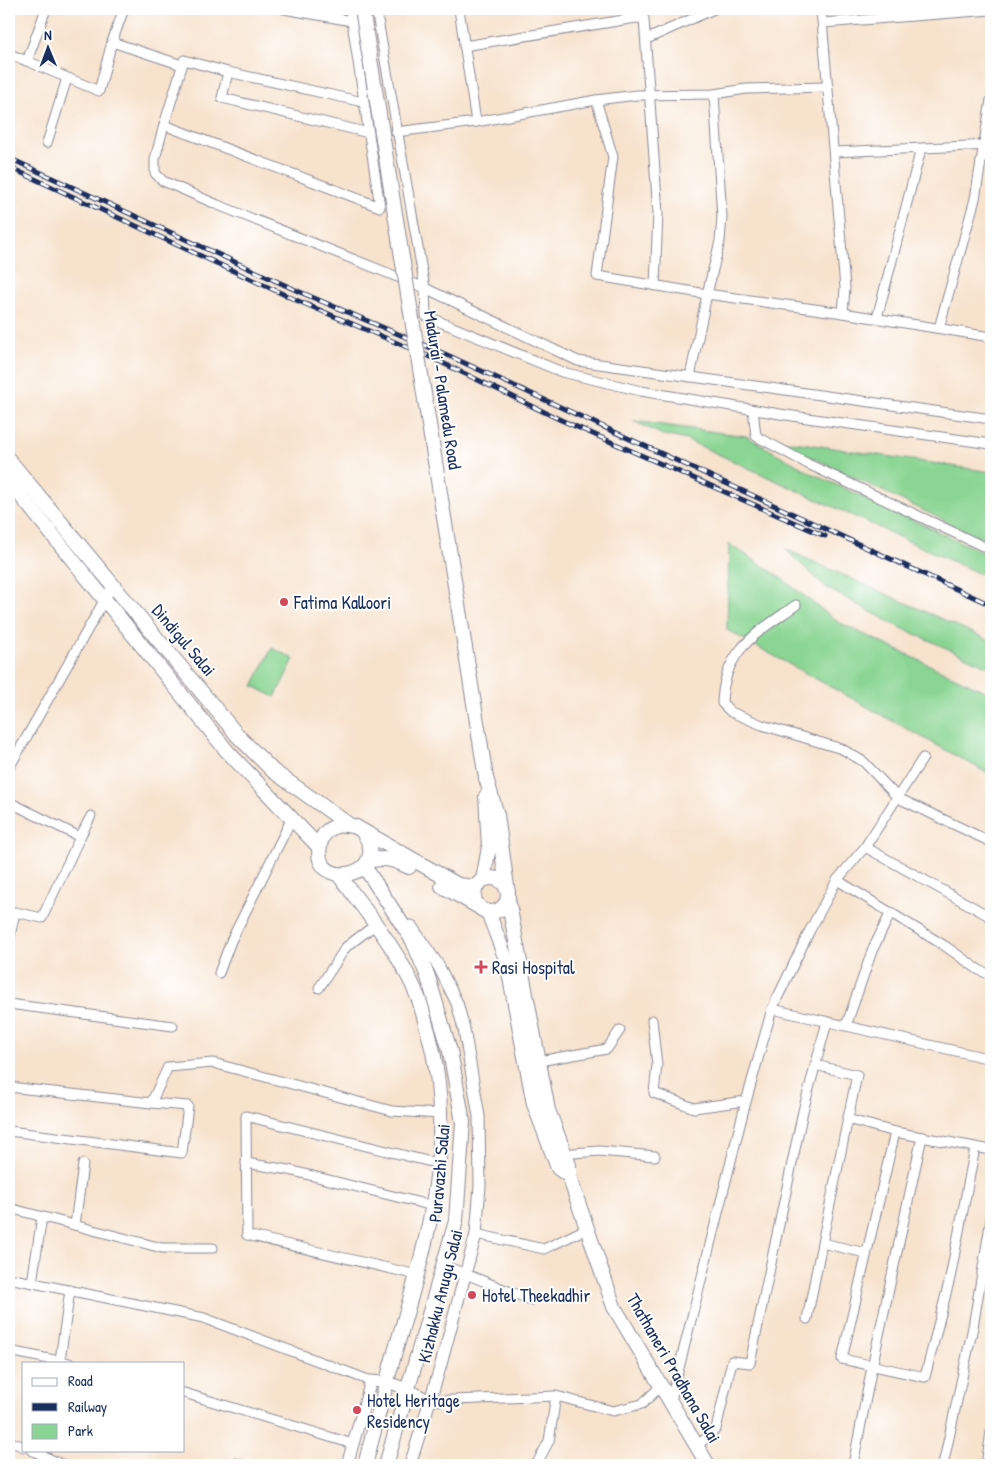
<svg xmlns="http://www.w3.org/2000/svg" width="1000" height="1474" viewBox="0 0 1000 1474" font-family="'Patrick Hand',sans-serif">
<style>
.green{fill:#8ad593;stroke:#528278}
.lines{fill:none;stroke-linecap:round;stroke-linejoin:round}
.street-casing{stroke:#898895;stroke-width:11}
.secondary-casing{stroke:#898895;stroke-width:13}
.primary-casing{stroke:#898895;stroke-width:16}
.street{stroke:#fff;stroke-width:9}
.secondary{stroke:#fff;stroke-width:11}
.primary{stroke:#fff;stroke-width:14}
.rail-casing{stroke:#1b2f5e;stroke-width:5}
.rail{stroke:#fff;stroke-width:3;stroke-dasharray:9;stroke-linecap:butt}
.primary-bridge-casing{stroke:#898895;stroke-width:16;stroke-linecap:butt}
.primary-bridge{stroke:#fff;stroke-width:14}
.poi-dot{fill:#d1495b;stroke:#fff;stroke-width:2}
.labels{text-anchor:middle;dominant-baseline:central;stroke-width:4;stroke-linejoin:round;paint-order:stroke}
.street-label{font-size:18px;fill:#1b2f5e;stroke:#fff}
.poi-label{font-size:18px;fill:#1b2f5e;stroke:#fff;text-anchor:start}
</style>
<rect width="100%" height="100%" fill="#fff"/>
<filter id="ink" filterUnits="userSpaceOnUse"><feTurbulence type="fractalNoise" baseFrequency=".02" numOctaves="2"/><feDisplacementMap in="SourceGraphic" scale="10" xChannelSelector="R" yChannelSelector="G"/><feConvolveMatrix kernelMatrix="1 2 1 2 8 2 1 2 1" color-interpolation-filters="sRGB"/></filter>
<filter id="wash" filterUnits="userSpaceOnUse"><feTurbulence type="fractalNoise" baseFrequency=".0096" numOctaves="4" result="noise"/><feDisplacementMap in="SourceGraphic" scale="20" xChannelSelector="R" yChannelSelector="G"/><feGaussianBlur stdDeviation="1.12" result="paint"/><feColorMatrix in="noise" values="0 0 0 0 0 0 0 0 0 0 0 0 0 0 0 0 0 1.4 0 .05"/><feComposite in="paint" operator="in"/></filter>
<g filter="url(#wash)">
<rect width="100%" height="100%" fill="#f7e2cc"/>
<g class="green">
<polygon points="633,421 746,436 811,473 991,556 991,579 687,440 663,435"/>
<polygon points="774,439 991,472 991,543"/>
<polygon points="729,544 777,575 838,622 991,694 991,775 727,630"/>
<polygon points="785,549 991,641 991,668 897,626 827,588"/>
<polygon points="272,648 294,659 275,697 253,686"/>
</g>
</g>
<g filter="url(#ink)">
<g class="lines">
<g class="street-casing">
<g id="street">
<polyline points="124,9 112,42 182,65"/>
<polyline points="284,9 352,21"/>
<polyline points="350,9 380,207 164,125 184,60 228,72 363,102"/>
<polyline points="376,9 425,288 426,316 562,372 641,391 786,415 991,444"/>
<polyline points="823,23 991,10"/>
<polyline points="647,39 714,9"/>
<polyline points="464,46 636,18 644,19 658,213 655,286"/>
<polyline points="9,54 27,61 46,9"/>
<polyline points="27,61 99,91 112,42"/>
<polyline points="228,72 222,98 369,133"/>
<polyline points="596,100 613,157 597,276 707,294 720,241 722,217 714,94"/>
<polyline points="476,122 596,100 637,95 714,94 746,89 826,87"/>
<polyline points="164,125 155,159 155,173 163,181 218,205 425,288 578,361 991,419"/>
<polyline points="396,132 476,122 459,9"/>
<polyline points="47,143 67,78"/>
<polyline points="834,152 991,145"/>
<polyline points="843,313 991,337"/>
<polyline points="877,318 921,149"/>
<polyline points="939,328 975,199 991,100"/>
<polyline points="690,377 707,294 843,313 845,288 821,9"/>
<polyline points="753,410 756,436 808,464 991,550"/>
<polyline points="9,500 16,489"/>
<path d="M 796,605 C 757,633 724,649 722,703 L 731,712 L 762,725 L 842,749 L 864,762 L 898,798 L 991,842"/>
<polyline points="9,768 113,585"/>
<polyline points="9,802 80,837 91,816"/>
<polyline points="865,847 989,916"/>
<polyline points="837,880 945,946 979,970 991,975"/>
<polyline points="9,941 15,912 42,918 80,837"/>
<polyline points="219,973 231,941 291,820"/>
<polyline points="319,988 346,947 375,925"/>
<polyline points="9,1004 173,1026"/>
<polyline points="772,1009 991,1059"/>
<polyline points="652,1020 657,1065 654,1093 694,1108 746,1101"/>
<polyline points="846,1026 872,951 891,912"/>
<polyline points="539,1061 607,1049 620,1030"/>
<polyline points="815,1065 857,1075 822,1243 866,1253"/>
<polyline points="9,1087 151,1103 168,1067 213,1063 392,1111 441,1114"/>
<polyline points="847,1119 895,1132 991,1150"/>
<polyline points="9,1131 182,1153 188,1106 151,1103"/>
<polyline points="895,1132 842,1359 925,1377 950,1278 975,1148"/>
<polyline points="561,1154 599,1151 655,1156"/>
<polyline points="246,1163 289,1170 433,1206"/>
<polyline points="9,1208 162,1248 213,1248"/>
<polyline points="75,1225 83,1164"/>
<polyline points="476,1234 544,1249 588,1228"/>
<polyline points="443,1265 531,1300"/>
<polyline points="417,1275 247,1235 246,1116 439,1164"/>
<polyline points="9,1278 204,1318 371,1381"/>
<polyline points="32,1282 42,1217"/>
<polyline points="807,1319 822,1243"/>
<polyline points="9,1351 69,1363"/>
<polyline points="60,1360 70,1290"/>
<polyline points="184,1393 353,1444"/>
<polyline points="429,1401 556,1396 613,1411 642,1404 661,1386"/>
<polyline points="670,1404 744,1109 772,1009 810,930 837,880 865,847 923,758"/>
<polyline points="9,1441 24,1447"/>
<polyline points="696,1447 716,1429 732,1361 750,1363 803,1111 827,1022"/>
<polyline points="31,1450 63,1465"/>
<polyline points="235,1463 243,1465"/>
<polyline points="536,1465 549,1441 556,1396"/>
<polyline points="853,1465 872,1367 922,1137"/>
<polyline points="943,1465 973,1327 991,1219"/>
<polyline points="986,1465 991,1432"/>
</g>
</g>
<g class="secondary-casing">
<g id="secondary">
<path d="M 347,1465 L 371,1381 C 394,1382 410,1389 429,1401"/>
<polyline points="410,1465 440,1368 476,1234 480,1186 479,1116 464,1029 457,1003 438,965 411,926"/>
</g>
</g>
<g class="primary-casing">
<g id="primary">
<polyline points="9,460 238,736 273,771 348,824"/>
<polyline points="9,481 227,751 319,847"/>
<polyline points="486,778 497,815 508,894"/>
<path d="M 362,831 C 397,877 310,893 320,845 C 323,827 340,822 356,827 L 458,885 L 476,887"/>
<path d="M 368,861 C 385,857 393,859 409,867"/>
<polyline points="364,866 413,941 428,977 450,1051 463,1122 456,1221 386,1465"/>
<path d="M 339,875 C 367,913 399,951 417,995 C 422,1006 424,1019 428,1031 C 459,1142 426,1245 395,1352 C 384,1390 375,1428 365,1465"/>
<circle cx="491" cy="895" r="17"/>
<polyline points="483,880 489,847 486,796"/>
<polyline points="442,886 479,907"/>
<polyline points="508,899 548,1110 569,1165 569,1176 614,1307 708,1465"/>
<polyline points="488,912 507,962 534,1104 558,1168 569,1176"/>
</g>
</g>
<use href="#street" class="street"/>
<use href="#secondary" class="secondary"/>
<use href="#primary" class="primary"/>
<g class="rail-casing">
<g id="rail">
<polyline points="9,158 300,292 445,354 991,605"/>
<polyline points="9,167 296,300 428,356 561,420 825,536"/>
</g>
</g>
<use href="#rail" class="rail"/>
<g class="primary-bridge-casing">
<polyline id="primary-bridge" points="362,9 486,778"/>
</g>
<use href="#primary-bridge" class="primary-bridge"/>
</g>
</g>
<g class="poi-dot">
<circle cx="284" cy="602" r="5"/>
<path d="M478.5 959.5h5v5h5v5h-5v5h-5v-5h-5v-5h5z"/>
<circle cx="472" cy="1295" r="5"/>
<circle cx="357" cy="1410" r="5"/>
</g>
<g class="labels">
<g class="street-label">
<text transform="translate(443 390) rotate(81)">Madurai - Palamedu Road</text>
<text transform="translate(184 640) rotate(50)">Dindigul Salai</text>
<text transform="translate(439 1173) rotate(-85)">Puravazhi Salai</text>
<text transform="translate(440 1296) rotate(-76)">Kizhakku Anugu Salai</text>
<text transform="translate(674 1368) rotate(60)">Thathaneri Pradhana Salai</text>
</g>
<g class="poi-label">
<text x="294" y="602">Fatima Kalloori</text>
<text x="492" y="967">Rasi Hospital</text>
<text x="482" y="1295">Hotel Theekadhir</text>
<text x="367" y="1400">Hotel Heritage<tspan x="367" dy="21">Residency</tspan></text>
</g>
</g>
<rect width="1000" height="1474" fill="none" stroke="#fff" stroke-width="30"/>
<rect x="22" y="1362" width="162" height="90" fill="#ffffff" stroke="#a4acbf"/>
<rect x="32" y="1378" width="25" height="8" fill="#ffffff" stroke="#a4acbf"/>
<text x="68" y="1386" font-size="15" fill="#1b2f5e">Road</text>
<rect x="32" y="1403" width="25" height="8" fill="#1b2f5e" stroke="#a4acbf"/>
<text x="68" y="1412" font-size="15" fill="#1b2f5e">Railway</text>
<rect x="32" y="1424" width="25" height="15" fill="#8ad593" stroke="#a4acbf"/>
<text x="68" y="1436" font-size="15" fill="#1b2f5e">Park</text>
<g transform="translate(48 48) rotate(359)" stroke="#ffffff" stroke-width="4" paint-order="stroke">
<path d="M0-4L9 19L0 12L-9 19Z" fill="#1b2f5e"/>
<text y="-8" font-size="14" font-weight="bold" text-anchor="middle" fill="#1b2f5e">N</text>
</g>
</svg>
